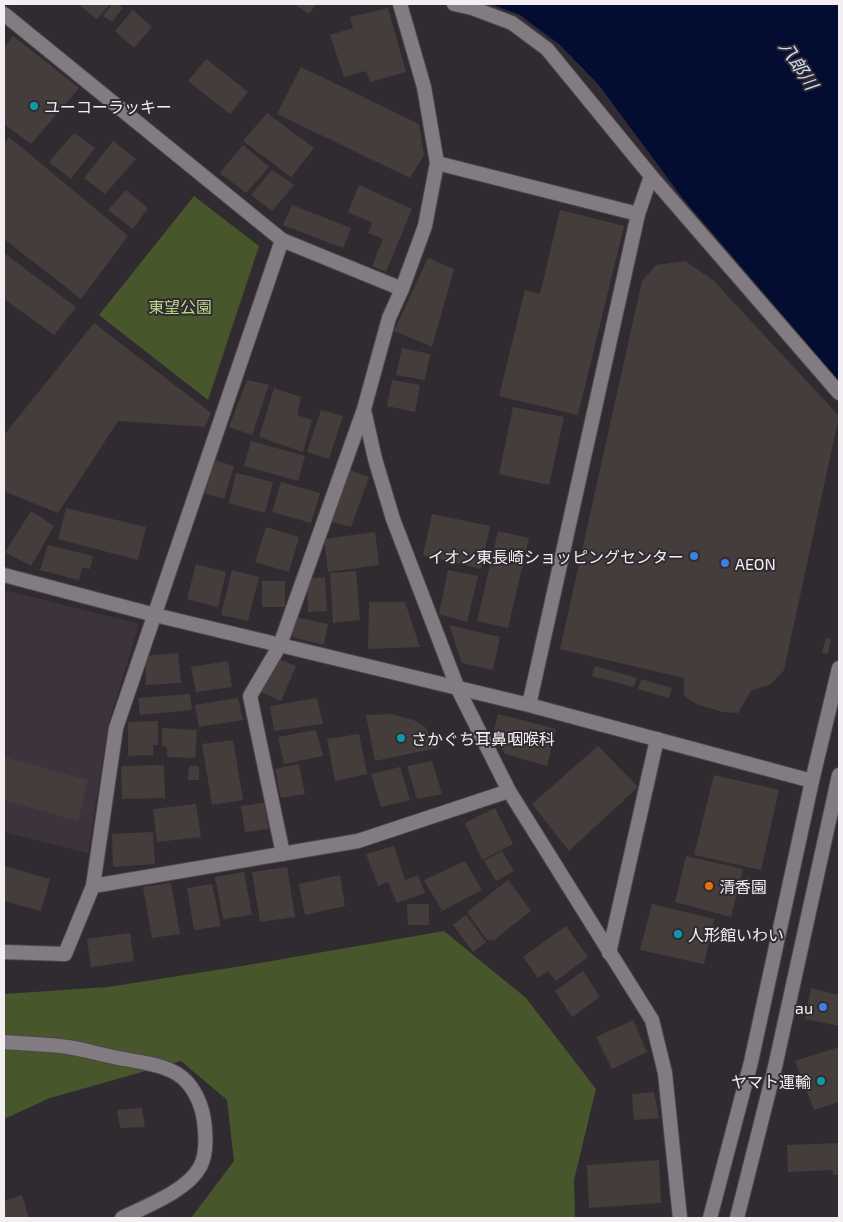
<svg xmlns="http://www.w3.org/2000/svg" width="843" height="1222" viewBox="0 0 843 1222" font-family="'Exo 2','Noto Sans JP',sans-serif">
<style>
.built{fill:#3d333c}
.green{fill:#48562b}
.water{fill:#020d31}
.building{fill:#453d3c}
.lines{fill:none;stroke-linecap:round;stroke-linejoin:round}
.minor-casing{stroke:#4c484c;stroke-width:16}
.tertiary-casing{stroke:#4c484c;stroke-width:16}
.minor{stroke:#827c82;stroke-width:14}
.tertiary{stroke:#827c82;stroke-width:14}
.culture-dot{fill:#0f9aa8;stroke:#302b30;stroke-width:2}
.shop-dot{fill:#3f7fe0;stroke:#302b30;stroke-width:2}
.food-dot{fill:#e8710a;stroke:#302b30;stroke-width:2}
.labels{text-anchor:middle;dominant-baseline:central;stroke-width:4;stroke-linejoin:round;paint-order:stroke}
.poi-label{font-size:16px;fill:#f2eef2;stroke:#302b30;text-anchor:start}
.park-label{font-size:16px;fill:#bdd78a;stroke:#302b30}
.water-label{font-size:18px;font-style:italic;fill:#cddbf8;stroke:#302b30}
</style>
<rect width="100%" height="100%" fill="#302b30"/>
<polygon class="built" points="4,590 139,624 108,725 88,853 4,832"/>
<g class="green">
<polygon points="194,196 259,246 208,400 99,315"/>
<polygon points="444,931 526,998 596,1089 574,1180 575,1218 191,1218 234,1161 227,1100 181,1061 50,1098 4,1119 4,994 108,987 242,966"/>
</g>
<polygon class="water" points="491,4 839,4 839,381 684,200 598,84 559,44 520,15"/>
<g class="building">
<polygon points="78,4 110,4 97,19"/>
<polygon points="112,4 118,4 123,8 112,22 103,16"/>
<polygon points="294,4 316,4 309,14"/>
<polygon points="388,8 406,72 370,82 366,71 344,77 330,35 353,28 350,17"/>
<polygon points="133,10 152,27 134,48 115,31"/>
<polygon points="13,36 79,88 31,144 4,124 4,48"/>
<polygon points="206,59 248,92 230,114 188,81"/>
<polygon points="301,67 419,124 424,155 410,178 277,114"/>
<polygon points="267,113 314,148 291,177 243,141"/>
<polygon points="74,133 95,148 71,179 49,162"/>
<polygon points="9,137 128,236 81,299 4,239 4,144"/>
<polygon points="113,141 136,159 105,194 84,178"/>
<polygon points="243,145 269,167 246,193 220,173"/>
<polygon points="272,170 294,185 272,211 251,195"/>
<polygon points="359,185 412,209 386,272 372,266 383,239 368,233 372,223 348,212"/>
<polygon points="126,190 148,208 133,229 108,210"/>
<polygon points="292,205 351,228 343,248 283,225"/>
<polygon points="560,210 624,226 578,415 499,396 525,290 540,294"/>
<polygon points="4,253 76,307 54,335 4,299"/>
<polygon points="428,258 454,269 432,347 394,331"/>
<polygon points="685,261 713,280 839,416 784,670 771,684 751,691 738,713 722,712 696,704 684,696 684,678 560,649 642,281 656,265"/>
<polygon points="94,323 211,413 205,427 118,421 58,513 6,492 4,495 4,435"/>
<polygon points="402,348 430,354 425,380 396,375"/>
<polygon points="247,380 269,385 252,435 229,427"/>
<polygon points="392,380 420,385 415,412 387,406"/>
<polygon points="274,388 301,397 297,415 312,420 303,452 259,437"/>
<polygon points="513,407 564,417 549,485 499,474"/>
<polygon points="321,410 343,416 329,459 307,452"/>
<polygon points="251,441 305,456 298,481 244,466"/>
<polygon points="214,460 234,466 224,499 204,493"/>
<polygon points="347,469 369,477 351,527 331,522"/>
<polygon points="236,473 273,482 265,513 229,503"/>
<polygon points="281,482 320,493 311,523 272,512"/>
<polygon points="66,508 146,527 138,560 58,539"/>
<polygon points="31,511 54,526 31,566 5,552"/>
<polygon points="432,514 490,526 481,569 423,555"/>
<polygon points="266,527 299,537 289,572 255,562"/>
<polygon points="498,531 529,538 508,628 477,621"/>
<polygon points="375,532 379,565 328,572 324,539"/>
<polygon points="48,545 93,556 90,569 82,568 79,580 40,570"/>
<polygon points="196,564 226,572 218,607 187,599"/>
<polygon points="232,570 259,577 248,621 221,615"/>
<polygon points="448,570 478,576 467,622 439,614"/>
<polygon points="356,571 360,620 333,623 330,573"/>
<polygon points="325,577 327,611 308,612 307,579"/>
<rect x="262" y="581" width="23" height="26"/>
<polygon points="369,602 405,602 420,647 368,649"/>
<polygon points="296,617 328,624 324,645 292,637"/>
<polygon points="449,625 500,637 493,670 462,663"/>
<polygon points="826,638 831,639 828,654 822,653"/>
<polygon points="178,653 181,683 146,685 145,656"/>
<polygon points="278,659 296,666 281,701 261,692"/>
<polygon points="228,661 232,687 196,692 191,667"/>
<polygon points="595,666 637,678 634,687 592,676"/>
<polygon points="641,679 672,688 669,698 638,689"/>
<polygon points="190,694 192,710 140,715 138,698"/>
<polygon points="238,698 243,720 199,727 195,705"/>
<polygon points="317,698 323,724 274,731 270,706"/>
<polygon points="392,714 416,721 425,727 437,748 375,761 366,715"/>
<polygon points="498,714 556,729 547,766 505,754 493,735"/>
<polygon points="158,721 158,745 153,745 153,755 128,756 128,722"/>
<polygon points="162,728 197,730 195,758 167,757 167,747 162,746"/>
<polygon points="316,730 323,756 284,764 278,737"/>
<polygon points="359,734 367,774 335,781 327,739"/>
<polygon points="233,740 243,800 212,805 202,744"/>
<polygon points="598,746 638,787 569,851 532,804"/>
<polygon points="4,757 88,780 78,821 4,800"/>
<polygon points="432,761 442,794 417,799 407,766"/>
<polygon points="299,764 305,794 281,798 275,769"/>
<polygon points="164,765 165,798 122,799 121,766"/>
<polygon points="189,766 199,766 199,780 188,780"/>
<polygon points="400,767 410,800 381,807 371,774"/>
<polygon points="714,775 779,790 761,870 694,855"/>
<polygon points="264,803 269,829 245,832 241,806"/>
<polygon points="196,804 201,837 157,842 153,809"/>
<polygon points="495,808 513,844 482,860 465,823"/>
<polygon points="153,832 155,864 113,867 112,834"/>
<polygon points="394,846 405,880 418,875 425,893 397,903 388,882 378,886 366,854"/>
<polygon points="502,851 514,871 496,881 484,861"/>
<polygon points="686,856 743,869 731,917 675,902"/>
<polygon points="465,861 482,890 442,911 424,880"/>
<polygon points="4,866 50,879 41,911 4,901"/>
<polygon points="287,867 295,917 260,922 252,872"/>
<polygon points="244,872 252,915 223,919 215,877"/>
<polygon points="340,875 345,906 305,915 299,884"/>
<polygon points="508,880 531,911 494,940 487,940 467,912"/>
<polygon points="171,883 180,934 152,938 143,887"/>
<polygon points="212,884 221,926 194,930 187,888"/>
<polygon points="407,904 429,904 429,925 408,925"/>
<polygon points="652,904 714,919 704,964 640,950"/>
<polygon points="466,915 486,942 473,952 453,925"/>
<polygon points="566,926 588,957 556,981 548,971 538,978 523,957"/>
<polygon points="130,933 134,961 91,967 87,939"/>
<polygon points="583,971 600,997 572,1017 555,991"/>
<polygon points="811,988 839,995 839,1026 805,1019"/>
<polygon points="633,1020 647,1052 612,1069 596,1037"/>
<polygon points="839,1047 839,1102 814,1110 795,1061"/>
<polygon points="654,1092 659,1118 634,1120 632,1094"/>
<polygon points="142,1108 145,1127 120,1128 117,1110"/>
<polygon points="839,1143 839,1175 833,1175 832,1170 788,1172 787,1145"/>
<polygon points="659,1160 661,1203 589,1208 587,1165"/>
<polygon points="22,1195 29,1218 4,1218 4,1201"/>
</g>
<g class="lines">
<g class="minor-casing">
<g id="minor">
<polyline points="454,4 472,8 512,23 547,49 651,176 638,214"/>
<polyline points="4,14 282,240 402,289"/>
<polyline points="437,163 638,214 529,705"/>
<polyline points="651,176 839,393"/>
<polyline points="364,410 375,459 393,519 458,689 509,791 652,1020 665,1073 680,1218"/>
<polyline points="283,854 250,696 280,645 364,409 389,318 402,289 425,226 437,163 424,87 400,4"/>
<polyline points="93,886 358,841 509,791"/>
<polyline points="4,952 65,954 93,886 116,728 282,240"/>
<polyline points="609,953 657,739"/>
</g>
</g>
<g class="tertiary-casing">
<g id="tertiary">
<polyline points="4,575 155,615 529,705 812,781"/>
<path d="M 4,1042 C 25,1044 47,1044 68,1047 C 87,1050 105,1056 124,1059 C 144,1063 172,1065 187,1082 C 199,1096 204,1112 205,1130 C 206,1142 206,1156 200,1167 C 187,1191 146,1206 122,1218"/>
<polyline points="710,1218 751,1062 812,781 839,668"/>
<polyline points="737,1218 775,1067 839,775"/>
</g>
</g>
<use href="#minor" class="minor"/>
<use href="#tertiary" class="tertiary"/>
</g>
<g class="culture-dot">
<circle cx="34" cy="106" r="5"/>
<circle cx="401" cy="738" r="5"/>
<circle cx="678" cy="934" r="5"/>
<circle cx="821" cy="1081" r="5"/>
</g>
<g class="shop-dot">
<circle cx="694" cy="556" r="5"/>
<circle cx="725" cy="563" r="5"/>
<circle cx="823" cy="1007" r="5"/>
</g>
<circle class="food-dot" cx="709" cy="886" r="5"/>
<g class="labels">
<g class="poi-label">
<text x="44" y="106">ユーコーラッキー</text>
<text x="684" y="556" text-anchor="end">イオン東長崎ショッピングセンター</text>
<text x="735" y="563">AEON</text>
<text x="411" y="738">さかぐち耳鼻咽喉科</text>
<text x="719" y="886">清香園</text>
<text x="688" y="934">人形館いわい</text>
<text x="813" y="1007" text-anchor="end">au</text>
<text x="811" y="1081" text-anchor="end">ヤマト運輸</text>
</g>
<g class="park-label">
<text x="180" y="306">東望公園</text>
</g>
<g class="water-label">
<text transform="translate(799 65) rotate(57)">八郎川</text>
</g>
</g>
<rect width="843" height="1222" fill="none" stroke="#f2eef2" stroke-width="10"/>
</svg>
